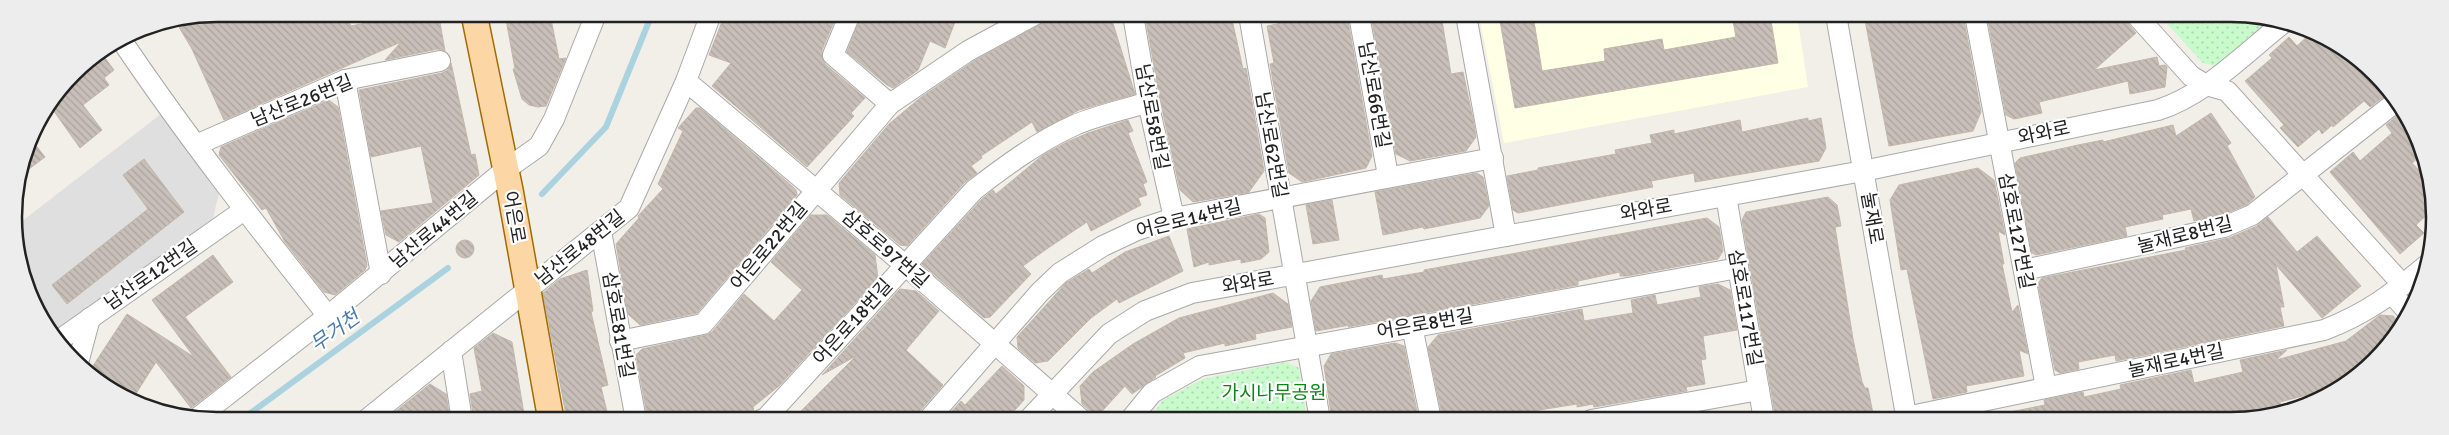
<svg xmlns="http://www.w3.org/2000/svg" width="2449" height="435" viewBox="0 0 2449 435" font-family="Signika,'Noto Sans KR',sans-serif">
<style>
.residential{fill:#e0dfdf}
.education{fill:#ffffe5}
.park{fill:url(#park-dots)}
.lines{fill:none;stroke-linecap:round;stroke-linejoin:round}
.stream{stroke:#aad3df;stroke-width:6}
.building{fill:url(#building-back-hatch);stroke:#c4b6ab}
.minor-casing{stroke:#a9a9a9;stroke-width:22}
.major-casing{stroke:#a06b00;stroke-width:28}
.minor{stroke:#fff;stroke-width:20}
.major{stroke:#fcd6a4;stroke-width:25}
.labels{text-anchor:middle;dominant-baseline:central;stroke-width:4.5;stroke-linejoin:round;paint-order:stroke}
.street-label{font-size:19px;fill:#222;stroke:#fff}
.park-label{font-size:19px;fill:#0c8416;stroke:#fff}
.water-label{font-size:20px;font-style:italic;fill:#4a7aab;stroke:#fff}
.rim{fill:none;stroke:#222;stroke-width:2.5}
</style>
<defs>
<pattern id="park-dots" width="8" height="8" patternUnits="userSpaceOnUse" patternTransform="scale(1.25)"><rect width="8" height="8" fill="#c8facc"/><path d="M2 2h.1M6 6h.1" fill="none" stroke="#acd6af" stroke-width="1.8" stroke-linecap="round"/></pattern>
<pattern id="building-back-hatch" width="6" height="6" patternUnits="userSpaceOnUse" patternTransform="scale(1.25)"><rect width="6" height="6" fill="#c7bfb8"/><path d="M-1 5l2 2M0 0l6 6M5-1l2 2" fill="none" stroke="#aba49e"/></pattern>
</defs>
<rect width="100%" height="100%" fill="#f2efe9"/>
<polygon class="residential" points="161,114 219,193 213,218 54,334 25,283 17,225"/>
<polygon class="education" points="1479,15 1797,15 1808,87 1504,143"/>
<g class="park">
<polygon points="2159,15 2258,15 2269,19 2216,66 2203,63"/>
<polygon points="1286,362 1299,368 1307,420 1149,420 1163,400 1203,379"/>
</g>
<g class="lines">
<g class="stream">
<polyline points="542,194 606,127 652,14"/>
<polyline points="241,420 448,268"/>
</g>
</g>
<g class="building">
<polygon points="218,14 345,14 351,26 399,16 399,14 460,14 440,23 445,51 438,49 385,60 401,42 224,120 192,49 176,22"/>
<polygon points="505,14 550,14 559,59 566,58 546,106 538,107 529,105 522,99 513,69 515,69"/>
<polygon points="725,14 837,14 822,50 822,58 825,64 865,98 851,113 854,116 807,167 712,86 731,63 709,55"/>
<polygon points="862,14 958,14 945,48 930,41 918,70 893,88 887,85 847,52"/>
<polygon points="1063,14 1110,14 1135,94 1079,110 1037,132 1032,122 981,156 982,158 971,166 977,173 965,182 907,246 900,245 840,195 839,183 889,124 920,98 974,61 1045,22"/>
<polygon points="1145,15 1231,15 1243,69 1246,68 1264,171 1249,192 1193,202 1180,190 1160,100"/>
<polygon points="1322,15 1347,15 1372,156 1366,168 1302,182 1289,173 1270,64 1274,63 1267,26"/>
<polygon points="1371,15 1441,15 1451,74 1463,72 1473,119 1476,137 1466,151 1410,161 1396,154"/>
<polygon points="1499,15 1533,15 1542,71 1605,61 1604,49 1662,39 1664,50 1736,37 1732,15 1770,15 1778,63 1515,108"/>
<polygon points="1864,15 1963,15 1981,112 1973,131 1889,146"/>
<polygon points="1987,15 2121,15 2136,33 2094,70 2157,57 2159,66 2165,65 2167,67 2165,87 2130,94 2128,81 2039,102 2042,113 2014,119 2006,115"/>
<polygon points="2311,33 2333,41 2391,91 2370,107 2364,101 2333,127 2332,125 2322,134 2319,129 2298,147 2280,128 2284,125 2245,81 2272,58 2269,55 2289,37 2297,46"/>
<polygon points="102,54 114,70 104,78 109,85 83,105 102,130 80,148 51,107 73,75"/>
<polygon points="451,63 471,155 475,154 479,175 399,242 386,235 381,211 433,203 421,146 371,157 359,90 442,73 448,70"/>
<polygon points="329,100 338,107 367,265 365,270 335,295 324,292 285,242 266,208 262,210 219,155 221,147"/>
<polygon points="696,108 700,108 792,186 796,190 797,195 697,313 640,325 628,314 616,244 639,218 638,216 663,189 658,184 683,131 678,128"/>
<polygon points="2402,112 2423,154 2412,163 2429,181 2431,211 2416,225 2424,233 2400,254 2330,172 2353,152 2360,161 2392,133 2386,125"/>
<polygon points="2211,113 2231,143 2227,146 2255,197 2246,205 2220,216 2194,221 2191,209 2162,215 2163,219 2125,227 2127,236 2036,255 2032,253 2015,163 2020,158 2078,145 2103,140 2103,142 2173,125 2176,136"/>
<polygon points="1808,118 1808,121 1821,118 1826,148 1819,161 1695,182 1694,173 1651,181 1653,187 1518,213 1513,210 1507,176 1538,170 1538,168 1616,154 1615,150 1652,143 1650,135 1674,130 1674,134 1740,120 1742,132"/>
<polygon points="1128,120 1133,131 1128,133 1147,182 1143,184 1147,195 1138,198 1141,205 1091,231 1087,222 1048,248 1023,266 1031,274 990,317 984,318 922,264 982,199 993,190 996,194 1043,155 1067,142 1088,133"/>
<polygon points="30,138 45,157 21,175 29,139"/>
<polygon points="144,159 184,212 67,304 52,285 148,209 123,175"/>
<polygon points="1978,168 1994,180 2005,235 1998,231 2004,264 2002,264 2012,312 2018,305 2028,354 2019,350 2024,376 1966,386 1967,392 1933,399 1907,269 1901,270 1890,200 1899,185"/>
<polygon points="1477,173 1483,177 1489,206 1480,218 1424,229 1423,227 1383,235 1375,192"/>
<polygon points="1828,197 1837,205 1841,226 1835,227 1853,339 1862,382 1865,388 1868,388 1873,414 1842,421 1776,420 1742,220 1746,212"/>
<polygon points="1332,200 1339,240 1313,244 1306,205"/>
<polygon points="1259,214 1265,218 1269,252 1261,259 1241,263 1241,259 1209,265 1209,262 1194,267 1187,229"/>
<polygon points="811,215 827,215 875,255 878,278 779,386 753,407 754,411 737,420 648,420 636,355 642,349 706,335 712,332 744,294 774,321 802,290 771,262"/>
<polygon points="2268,217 2297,252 2317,236 2361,286 2322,318 2276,265 2284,307 2280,307 2284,326 2116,361 2115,355 2078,362 2079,369 2060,373 2055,370 2038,283 2042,278 2186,250 2185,248 2229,238 2257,226"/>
<polygon points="1707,218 1719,227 1723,251 1718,259 1627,276 1620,276 1620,272 1578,281 1578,285 1348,327 1350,325 1316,331 1311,301 1320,287 1382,275 1383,279 1424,272 1424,270"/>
<polygon points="1169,236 1183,271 1119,303 1117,299 1091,318 1048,361 1035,363 1018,348 1017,337 1066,283 1089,269 1092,273 1125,252"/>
<circle cx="465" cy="249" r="9"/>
<polygon points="213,255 233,282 185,317 231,377 191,408 156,362 132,400 116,394 89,372 127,314 194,357 152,300"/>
<polygon points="587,270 593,311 591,312 608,385 601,387 609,420 567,420 543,293 560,279"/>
<polygon points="1718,284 1730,290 1737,330 1703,336 1706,359 1701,360 1705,384 1686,387 1687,391 1594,407 1593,404 1577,407 1577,404 1533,411 1535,420 1443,420 1428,347 1438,335 1582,309 1584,321 1633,313 1631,300 1655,295 1657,305 1701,297 1699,287"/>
<polygon points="900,289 916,291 939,311 906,350 943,385 919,412 916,420 792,420 856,356 822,375"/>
<polygon points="1273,293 1288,304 1292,327 1255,334 1256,339 1225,346 1225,343 1183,353 1185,358 1155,376 1156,377 1132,394 1125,386 1094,420 1090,411 1082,404 1080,386 1093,372 1133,344 1179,318"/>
<polygon points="2380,315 2393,316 2401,326 2375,362 2337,387 2280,402 2282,412 2245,421 2006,421 2005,413 2045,405 2044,400 2083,392 2084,397 2121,389 2120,385 2191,370 2194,383 2243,372 2240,360 2287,350 2276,360 2346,341"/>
<polygon points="493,333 512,342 525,420 474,420 470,394 482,391 474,348"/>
<polygon points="1395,343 1404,346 1417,412 1374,420 1332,420 1324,366 1331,354"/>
<polygon points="1002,366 1024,386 1024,400 1006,420 944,420 961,401 965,405"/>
<polygon points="430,384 446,394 450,420 385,420"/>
<polygon points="1691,414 1692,420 1656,420"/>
<polygon points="1972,415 1973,421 1947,421"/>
</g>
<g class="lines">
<g class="minor-casing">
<g id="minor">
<polyline points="850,14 833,55 890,104"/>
<polyline points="1133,15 1148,102 1174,218"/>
<polyline points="1249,15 1320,420"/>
<polyline points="1359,15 1388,176"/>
<polyline points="1466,15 1506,236"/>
<polyline points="1836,15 1907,421"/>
<polyline points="1975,15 2046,387"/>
<polyline points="2136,15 2191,76 2206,85 2227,91 2403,285"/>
<path d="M 122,41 C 186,136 257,226 328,316"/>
<polyline points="345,80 381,274"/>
<polyline points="686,81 905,265 1082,420"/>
<polyline points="196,145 345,80 440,61"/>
<polyline points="1726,196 1764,420"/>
<polyline points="601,231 636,420"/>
<polyline points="2024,270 2224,227 2252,215 2397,101"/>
<polyline points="2392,294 2410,314"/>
<polyline points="1412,326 1431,420"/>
<polyline points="58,341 244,210"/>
<polyline points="620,341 703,324 890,104 968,51 1036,14"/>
<polyline points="451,351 462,420"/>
<polyline points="78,363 90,318"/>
<path d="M 1906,417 L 2324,330 C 2368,313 2392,294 2428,264"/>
<polyline points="195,420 328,316 505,170 539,146 554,119 596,14"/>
<polyline points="366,420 629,208 686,81 711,14"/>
<path d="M 761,420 L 766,418 L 974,190 C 1005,166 1039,141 1075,125 C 1098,115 1124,110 1148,102"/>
<polyline points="928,420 1040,292 1060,273 1103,246 1137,230 1174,218 1493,158"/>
<path d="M 1028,420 L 1109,334 L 1145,311 L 1192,293 L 1863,171 L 2158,110 C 2205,95 2244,54 2282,24"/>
<polyline points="1130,420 1152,393 1200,366 1738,268"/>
<polyline points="1591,420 1759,390"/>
</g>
</g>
<g class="major-casing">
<polyline id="major" points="474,14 510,190 551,420"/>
</g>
<use href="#minor" class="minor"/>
<use href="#major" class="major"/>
</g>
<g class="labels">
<g class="street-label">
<text transform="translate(1374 95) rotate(80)">남산로66번길</text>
<text transform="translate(302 101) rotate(-22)">남산로26번길</text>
<text transform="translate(1152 117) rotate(79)">남산로58번길</text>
<text transform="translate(2044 133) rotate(-12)">와와로</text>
<text transform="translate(1271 145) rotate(80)">남산로62번길</text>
<text transform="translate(1646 210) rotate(-10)">와와로</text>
<text transform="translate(514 217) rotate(80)">어은로</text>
<text transform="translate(1872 218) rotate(80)">눌재로</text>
<text transform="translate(1189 219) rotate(-14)">어은로14번길</text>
<text transform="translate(434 230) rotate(-40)">남산로44번길</text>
<text transform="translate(2016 231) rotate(79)">삼호로127번길</text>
<text transform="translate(2185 235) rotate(-14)">눌재로8번길</text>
<text transform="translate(769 246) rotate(-50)">어은로22번길</text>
<text transform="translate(580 248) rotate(-39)">남산로48번길</text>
<text transform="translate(885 249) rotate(41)">삼호로97번길</text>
<text transform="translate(151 275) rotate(-35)">남산로12번길</text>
<text transform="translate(1248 283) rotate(-10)">와와로</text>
<text transform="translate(1745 308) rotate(80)">삼호로117번길</text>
<text transform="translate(853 322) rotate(-48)">어은로18번길</text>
<text transform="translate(1425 324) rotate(-10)">어은로8번길</text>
<text transform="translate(618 325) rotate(80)">삼호로81번길</text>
<text transform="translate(2176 361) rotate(-12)">눌재로4번길</text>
</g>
<g class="park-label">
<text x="1274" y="393">가시나무공원</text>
</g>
<g class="water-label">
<text transform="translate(335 331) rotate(-36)">무거천</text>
</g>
</g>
<path d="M0 0H2449V435H0ZM217 22H2231A195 195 0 0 1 2426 217V217A195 195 0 0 1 2231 412H217A195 195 0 0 1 22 217V217A195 195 0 0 1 217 22Z" fill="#ededed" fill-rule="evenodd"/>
<path class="rim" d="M217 22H2231A195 195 0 0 1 2426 217V217A195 195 0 0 1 2231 412H217A195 195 0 0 1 22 217V217A195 195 0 0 1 217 22Z"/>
</svg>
